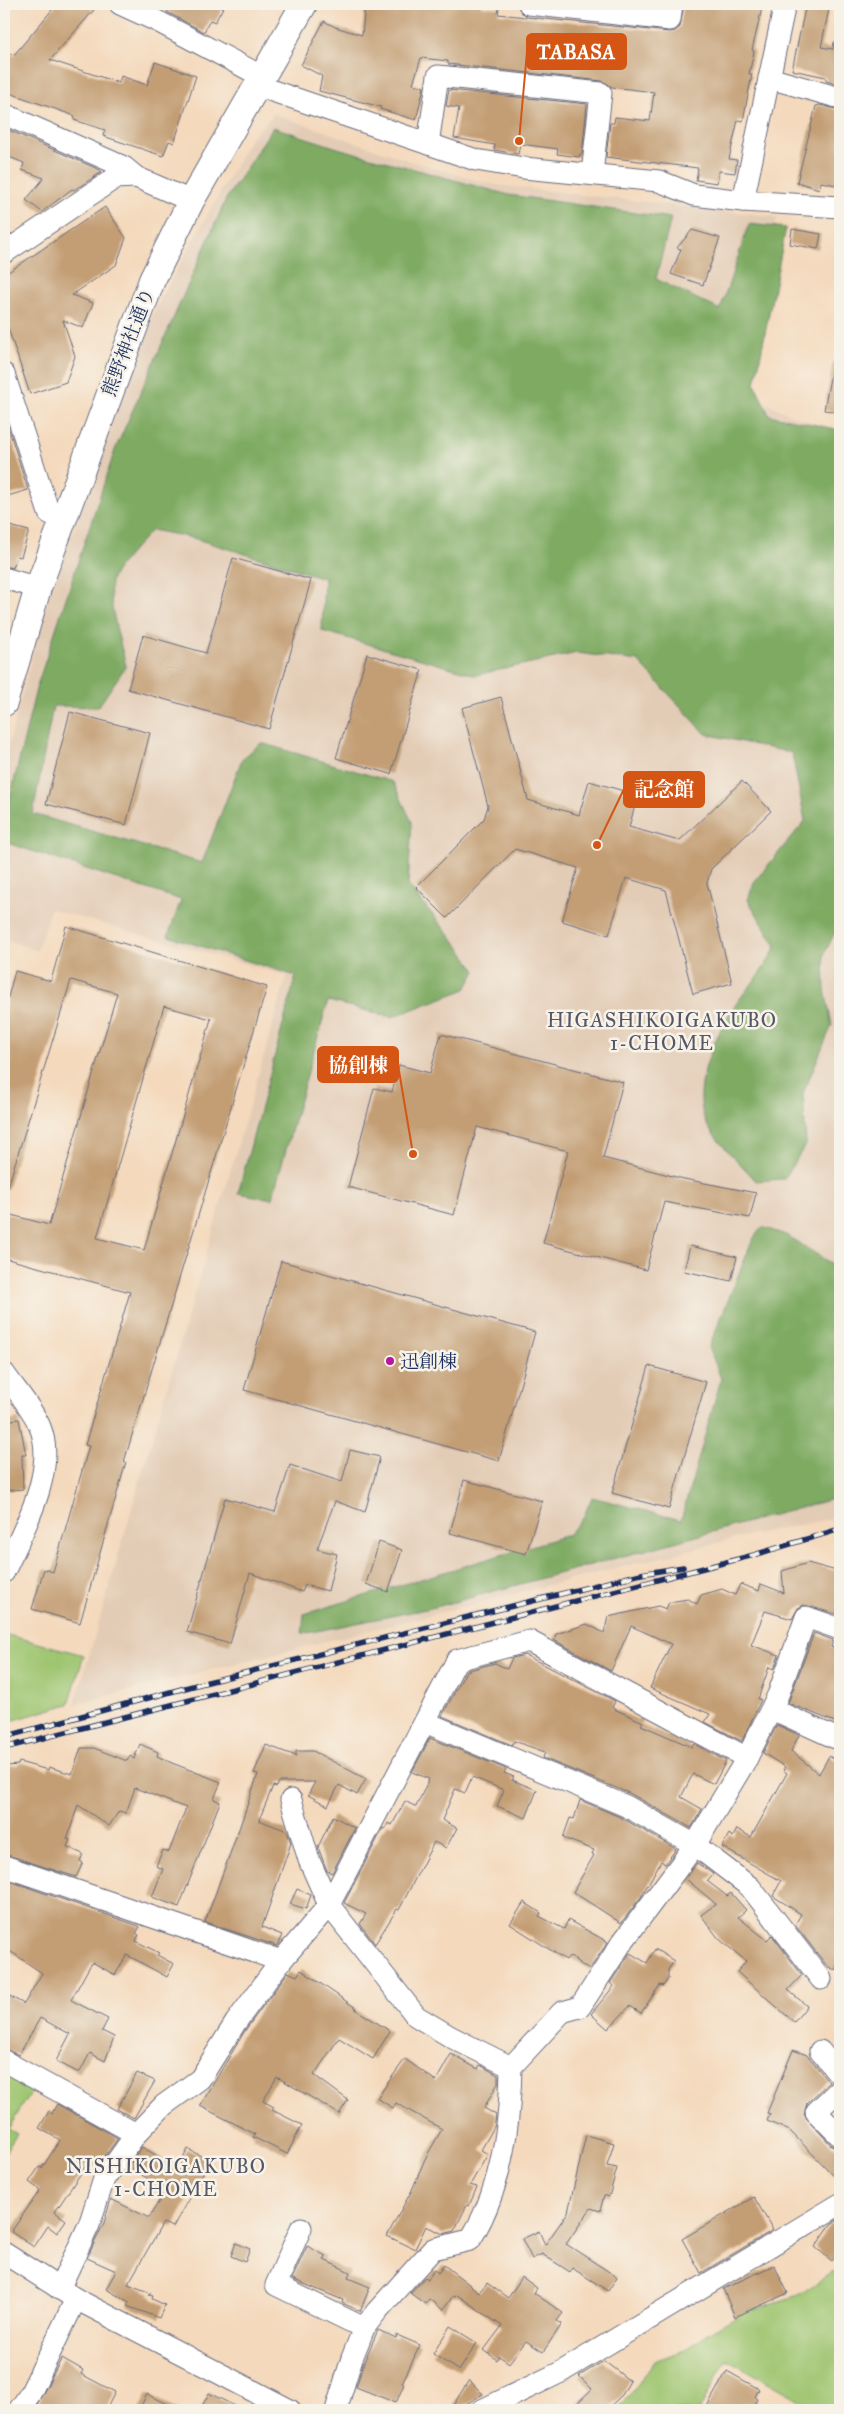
<svg xmlns="http://www.w3.org/2000/svg" width="844" height="2414" viewBox="0 0 844 2414" font-family="'IM FELL Great Primer','Noto Serif JP',serif">
<style>
.built{fill:#e3ccb6}
.green{fill:#9ec570;stroke:#5c7a67}
.forest{fill:#7eaa62;stroke:#4c6c60}
.building{fill:#c39e75;fill-rule:evenodd}
.lines{fill:none;stroke-linecap:round;stroke-linejoin:round}
.minor-casing{stroke:#676a7f;stroke-width:23}
.major-casing{stroke:#676a7f;stroke-width:28}
.minor{stroke:#fff;stroke-width:21}
.major{stroke:#fff;stroke-width:26}
.rail-casing{stroke:#1b2f5e;stroke-width:5.5}
.rail{stroke:#f7f3e8;stroke-width:4;stroke-dasharray:11;stroke-linecap:butt}
.poi-dot{fill:#b5179e;stroke:#f7f3e8;stroke-width:2}
.labels{text-anchor:middle;dominant-baseline:central;stroke-width:5;stroke-linejoin:round;paint-order:stroke}
.street-label{font-size:19px;fill:#1b2f5e;stroke:#f7f3e8}
.poi-label{font-size:19px;fill:#1b2f5e;stroke:#f7f3e8;text-anchor:start}
.neighbourhood-label{font-size:20px;letter-spacing:1px;fill:#565666;stroke:#f7f3e8}
.leader{fill:none;stroke:#d45514;stroke-width:2}
.callout-dot{fill:#d45514;stroke:#f7f3e8;stroke-width:2}
.callout{fill:#d45514;stroke:#d45514;stroke-width:2}
.callout-label{font-size:20px;text-anchor:middle;font-weight:bold;fill:#fff}
</style>
<rect width="100%" height="100%" fill="#f7f3e8"/>
<filter id="ink" filterUnits="userSpaceOnUse"><feTurbulence type="fractalNoise" baseFrequency=".02" numOctaves="2"/><feDisplacementMap in="SourceGraphic" scale="10" xChannelSelector="R" yChannelSelector="G"/><feConvolveMatrix kernelMatrix="1 2 1 2 8 2 1 2 1" color-interpolation-filters="sRGB"/></filter>
<filter id="wash" filterUnits="userSpaceOnUse"><feTurbulence type="fractalNoise" baseFrequency=".0096" numOctaves="4" result="noise"/><feDisplacementMap in="SourceGraphic" scale="20" xChannelSelector="R" yChannelSelector="G"/><feGaussianBlur stdDeviation="1.12" result="paint"/><feColorMatrix in="noise" values="0 0 0 0 0 0 0 0 0 0 0 0 0 0 0 0 0 1.4 0 .05"/><feComposite in="paint" operator="in"/></filter>
<g filter="url(#wash)">
<rect width="100%" height="100%" fill="#f4d9bc"/>
<polygon class="built" points="274,114 416,163 496,185 777,217 746,392 788,414 827,428 840,430 840,1517 745,1536 75,1704 287,976 50,909 37,951 4,939 4,763 44,610 152,314 250,139"/>
<g class="green">
<polygon points="4,1634 84,1655 69,1704 4,1723"/>
<polygon points="4,2068 36,2085 8,2129 17,2134 4,2154"/>
<polygon points="840,2271 840,2410 818,2410 727,2359 699,2410 615,2410 632,2393 654,2361 688,2349 706,2334 742,2313 799,2295 831,2273"/>
</g>
<g class="forest">
<path d="M 273,127 L 341,149 L 509,195 L 671,218 L 656,279 L 720,310 L 749,224 L 786,228 L 755,384 L 769,415 L 840,430 L 840,922 L 824,955 L 825,990 L 832,1025 L 803,1093 L 806,1144 L 784,1179 L 756,1181 C 741,1164 723,1148 710,1130 C 689,1100 709,1050 725,1022 C 739,994 764,975 776,946 L 748,900 L 754,882 L 805,821 L 792,753 L 706,734 L 638,661 L 577,653 L 476,675 L 322,631 L 324,578 L 193,538 L 152,530 C 143,539 112,571 111,582 C 108,604 121,644 126,666 L 98,707 L 53,706 L 33,814 L 202,863 L 242,759 L 261,743 L 393,782 L 412,822 L 408,885 L 461,949 L 476,971 L 466,989 L 392,1017 L 328,1001 L 272,1199 L 238,1193 L 296,976 L 168,936 L 181,900 L 4,842 L 4,824 L 36,689 L 115,450 L 226,199 Z"/>
<polygon points="762,1227 786,1235 840,1269 840,1497 436,1607 302,1634 304,1614 568,1535 583,1518 592,1497 681,1520 721,1379 709,1347 753,1239"/>
</g>
<g id="blocks">
<g class="building">
<polygon points="57,4 80,4 94,10 50,60 119,83 121,76 147,85 155,62 196,76 174,143 169,141 163,156 103,136 105,130 74,120 75,116 4,91 4,52 14,55"/>
<polygon points="172,4 225,4 215,22 210,20 204,32 167,12"/>
<polygon points="365,4 481,4 481,6 499,8 498,14 669,32 675,31 680,27 684,4 746,4 762,8 752,50 754,51 749,74 752,74 743,121 738,120 729,159 737,160 735,173 719,171 717,183 696,180 698,168 606,157 610,123 614,123 615,117 650,121 654,92 612,87 602,81 448,64 448,61 421,58 413,84 424,87 416,120 380,109 381,107 319,91 322,76 301,65 324,21 335,27 362,35"/>
<polygon points="806,4 830,4 821,47 833,49 834,42 840,43 840,85 826,81 826,77 792,70"/>
<polygon points="449,90 587,104 582,154 580,154 579,157 557,154 558,149 520,144 518,154 494,150 495,145 454,138 459,108 446,106"/>
<polygon points="820,105 840,110 840,186 821,182 819,189 797,182 816,106"/>
<polygon points="4,128 100,170 102,172 74,190 72,189 42,212 26,200 44,178 22,170 24,163 4,155"/>
<polygon points="105,207 126,238 116,265 72,295 93,303 83,328 63,320 75,356 66,382 30,394 6,322 4,323 4,275"/>
<polygon points="792,229 821,234 818,249 790,244"/>
<polygon points="692,230 720,238 703,285 671,274 681,249 677,248"/>
<polygon points="833,362 840,362 840,412 824,410"/>
<polygon points="4,414 28,490 4,497"/>
<polygon points="10,526 29,531 21,557 17,556 13,568 4,566 4,539 6,539"/>
<polygon points="233,558 311,580 269,729 128,689 143,635 206,653"/>
<polygon points="367,654 422,670 391,774 336,758"/>
<polygon points="501,697 528,800 579,815 589,781 638,795 629,827 679,841 742,781 771,811 711,869 707,883 732,983 693,994 666,890 626,878 609,935 562,921 578,868 515,849 447,918 416,887 484,819 488,806 462,708"/>
<polygon points="70,712 150,733 126,825 46,804"/>
<path d="M 66,926 L 267,987 L 124,1462 L 126,1462 L 80,1623 L 32,1609 L 44,1569 L 53,1572 L 89,1446 L 85,1445 L 130,1292 L 4,1258 L 4,1213 L 49,1225 L 117,993 L 71,980 L 7,1190 L 4,1189 L 4,1012 L 15,971 L 51,981 ZM 164,1006 L 211,1019 L 144,1250 L 97,1238 Z"/>
<polygon points="441,1034 623,1082 603,1158 684,1179 756,1193 750,1218 664,1202 646,1270 543,1243 568,1151 477,1127 454,1215 348,1187 374,1088 392,1092 399,1065 430,1073"/>
<polygon points="690,1246 737,1257 731,1281 684,1271"/>
<polygon points="281,1261 535,1332 499,1461 244,1390"/>
<polygon points="649,1366 706,1382 669,1509 612,1493"/>
<polygon points="19,1419 26,1455 22,1455 23,1489 4,1491 4,1421"/>
<polygon points="350,1450 380,1457 365,1512 335,1501 317,1549 337,1554 328,1591 305,1585 302,1592 250,1573 230,1644 187,1632 225,1498 275,1512 290,1465 342,1482"/>
<polygon points="464,1480 542,1501 526,1554 450,1533"/>
<polygon points="379,1542 402,1550 388,1592 366,1584"/>
<polygon points="808,1563 840,1572 840,1599 836,1614 804,1605 798,1608 792,1619 765,1611 751,1645 779,1655 774,1669 769,1667 758,1699 761,1700 742,1741 705,1722 710,1714 650,1688 671,1644 631,1626 611,1671 554,1640 556,1634 587,1624 604,1633 608,1617 658,1606 666,1609 669,1602 688,1599 697,1604 701,1595 722,1589 735,1595 740,1584 759,1591 761,1584 784,1593 782,1571"/>
<polygon points="814,1633 833,1640 831,1647 840,1650 840,1724 788,1703"/>
<polygon points="525,1655 615,1701 612,1708 643,1722 641,1725 692,1747 694,1744 726,1761 714,1784 693,1774 681,1797 702,1809 691,1828 631,1794 543,1758 545,1752 514,1741 512,1745 442,1716 466,1671 495,1663 507,1669 512,1658"/>
<polygon points="777,1725 799,1735 791,1751 819,1774 829,1756 840,1763 840,1958 835,1970 827,1966 795,1925 801,1914 773,1896 781,1881 722,1847 729,1834 733,1837 737,1829 751,1837 787,1773 783,1770 785,1767 763,1753"/>
<polygon points="430,1738 506,1769 504,1773 514,1777 512,1780 537,1790 526,1818 497,1806 504,1790 472,1777 465,1793 455,1789 442,1820 457,1828 446,1848 434,1842 399,1910 397,1909 375,1944 360,1924 366,1914 344,1903 383,1828 385,1829 388,1823 392,1825 405,1801 416,1807 429,1779 412,1772"/>
<polygon points="140,1744 158,1752 157,1756 172,1763 221,1782 214,1799 220,1802 179,1907 152,1897 163,1869 156,1866 163,1850 169,1852 186,1808 135,1788 126,1813 119,1811 109,1826 78,1805 67,1839 70,1839 67,1847 83,1854 80,1861 83,1863 76,1877 4,1854 4,1779 7,1766 18,1765 19,1762 48,1770 49,1767 72,1774 81,1748 94,1748 127,1761 130,1756 134,1759"/>
<polygon points="266,1745 296,1756 296,1751 313,1751 366,1779 357,1795 339,1785 328,1806 308,1795 315,1782 279,1782 277,1787 273,1786 259,1820 287,1831 291,1843 262,1927 282,1935 277,1946 205,1922 239,1829 258,1774 254,1773"/>
<polygon points="580,1800 620,1817 676,1849 665,1864 661,1861 641,1897 621,1923 573,1892 594,1855 592,1854 594,1850 563,1838 570,1818 574,1819"/>
<polygon points="333,1816 355,1828 332,1873 327,1871 318,1847"/>
<polygon points="697,1863 713,1874 707,1881 727,1896 731,1893 746,1910 738,1917 767,1940 772,1935 802,1975 788,1990 807,2006 794,2022 737,1972 746,1961 719,1939 701,1915 716,1904 686,1879"/>
<polygon points="4,1879 136,1925 140,1927 136,1933 139,1935 136,1941 159,1953 157,1955 174,1964 167,1977 127,1955 115,1975 92,1962 71,2000 108,2019 102,2031 114,2037 105,2061 90,2053 80,2072 77,2072 56,2061 70,2034 40,2018 19,2055 4,2049 4,1993 24,2004 42,1973 4,1947"/>
<polygon points="297,1889 311,1895 306,1909 290,1904"/>
<polygon points="524,1902 541,1913 539,1916 564,1929 568,1920 608,1942 589,1970 572,1958 568,1957 566,1960 510,1924"/>
<polygon points="655,1949 674,1961 668,1970 668,1979 663,1986 660,1985 641,2013 630,2006 608,2029 591,2014 614,1986 610,1983 630,1953 647,1963"/>
<polygon points="301,1970 356,2008 355,2009 390,2031 373,2059 339,2038 314,2075 348,2100 339,2114 277,2077 263,2101 274,2107 272,2110 302,2125 287,2154 253,2137 255,2134 200,2106 246,2029 288,1972 297,1976"/>
<polygon points="793,2050 807,2055 829,2082 807,2103 804,2115 831,2145 840,2148 840,2182 790,2131 767,2121 770,2114 767,2113"/>
<polygon points="451,2054 478,2069 480,2065 498,2075 498,2083 484,2108 496,2115 494,2127 481,2150 488,2154 470,2185 477,2187 469,2206 467,2205 454,2231 443,2234 426,2226 415,2249 387,2236 412,2190 425,2159 442,2129 396,2103 393,2108 377,2098 405,2059 436,2081"/>
<polygon points="137,2073 155,2081 134,2118 117,2109"/>
<polygon points="57,2104 118,2138 98,2166 89,2161 55,2212 66,2220 57,2233 48,2226 34,2247 11,2232 40,2190 29,2182 39,2167 42,2168 60,2140 39,2128 49,2111 52,2113"/>
<polygon points="586,2135 614,2143 607,2166 617,2168 609,2197 604,2195 600,2211 591,2208 566,2244 617,2277 608,2291 572,2268 570,2272 542,2254 532,2259 522,2239 539,2231 545,2245 568,2212"/>
<polygon points="142,2147 178,2168 188,2149 210,2161 173,2227 163,2223 128,2284 151,2293 149,2295 153,2296 152,2299 165,2305 159,2318 127,2306 129,2302 106,2289 116,2271 87,2258 104,2223 111,2199 149,2218 166,2189 128,2167"/>
<polygon points="754,2197 773,2230 701,2273 682,2239"/>
<polygon points="840,2218 840,2250 832,2261 815,2247 831,2224"/>
<polygon points="236,2243 250,2249 245,2262 231,2256"/>
<polygon points="307,2246 326,2256 324,2260 350,2272 348,2278 370,2287 360,2311 342,2303 343,2300 292,2279"/>
<polygon points="444,2265 479,2292 487,2283 508,2298 522,2277 537,2288 534,2293 563,2313 557,2321 562,2324 543,2352 526,2341 509,2363 499,2356 497,2360 484,2350 502,2326 457,2295 455,2297 453,2296 443,2310 429,2299 425,2304 410,2293 425,2277 428,2279 434,2270 438,2273"/>
<polygon points="774,2265 788,2293 735,2317 723,2289"/>
<polygon points="450,2326 477,2343 459,2371 433,2354"/>
<polygon points="378,2330 396,2338 397,2335 420,2345 402,2383 404,2384 396,2403 356,2387 364,2362"/>
<polygon points="62,2358 83,2370 81,2374 115,2392 106,2410 34,2410"/>
<polygon points="604,2361 630,2381 622,2395 606,2410 570,2410 592,2389 579,2376"/>
<polygon points="727,2371 759,2389 755,2397 758,2399 752,2410 705,2410"/>
<polygon points="469,2380 483,2394 456,2410 450,2410"/>
<polygon points="209,2393 243,2410 200,2410"/>
<polygon points="147,2394 180,2410 139,2410"/>
</g>
</g>
</g>
<g filter="url(#ink)">
<use href="#blocks" fill-opacity="0" stroke="#676a7f" stroke-width="1"/>
<g class="lines">
<g class="minor-casing">
<g id="minor">
<polyline points="120,4 159,22 263,77"/>
<polyline points="529,4 670,20 672,4"/>
<polyline points="769,78 840,98"/>
<polyline points="258,86 476,160 524,168 659,181 694,195 743,201 840,207"/>
<polyline points="4,114 124,167 136,177"/>
<polyline points="428,144 438,76 601,93 592,174"/>
<polyline points="743,201 785,4"/>
<polyline points="4,253 115,178 136,177 191,201"/>
<polyline points="4,374 49,513 63,519"/>
<polyline points="4,578 38,588"/>
<path d="M 4,1373 C 15,1389 33,1409 40,1427 C 58,1470 22,1533 4,1572"/>
<polyline points="772,1709 840,1740"/>
<polyline points="425,1722 626,1806 695,1845 750,1887 821,1979"/>
<polyline points="291,1800 309,1860 329,1905 416,2016 451,2037 511,2067"/>
<polyline points="4,1866 281,1961"/>
<polyline points="820,2051 840,2075"/>
<polyline points="4,2061 136,2134"/>
<polyline points="840,2089 816,2112 840,2136"/>
<polyline points="301,2228 276,2285 364,2328"/>
<polyline points="4,2253 76,2299 290,2410"/>
<polyline points="59,2289 89,2225 104,2179 136,2134 164,2105 200,2079 236,2022 281,1961 329,1905 457,1660 529,1641 747,1758"/>
<polyline points="19,2410 30,2394 76,2299"/>
<path d="M 336,2410 L 352,2358 L 364,2328 L 377,2311 L 433,2249 L 470,2240 C 502,2190 510,2125 511,2067 L 562,2012 L 580,2007 L 621,1944 L 695,1845 L 747,1758 L 778,1695 L 806,1617 L 840,1629"/>
<polyline points="482,2410 561,2372 840,2204"/>
</g>
</g>
<g class="major-casing">
<polyline id="major" points="4,703 38,588 152,280 191,201 304,4"/>
</g>
<use href="#minor" class="minor"/>
<use href="#major" class="major"/>
<g class="rail-casing">
<g id="rail">
<polyline points="4,1737 200,1684 641,1574 683,1567"/>
<polyline points="4,1748 754,1555 840,1529"/>
</g>
</g>
<use href="#rail" class="rail"/>
</g>
</g>
<circle class="poi-dot" cx="390" cy="1361" r="5"/>
<g class="labels">
<g class="street-label">
<text transform="translate(128 342) rotate(-69)">熊野神社通り</text>
</g>
<g class="poi-label">
<text x="400" y="1361">迅創棟</text>
</g>
<g class="neighbourhood-label">
<text x="662" y="1020">HIGASHIKOIGAKUBO<tspan x="662" dy="23">1-CHOME</tspan></text>
<text x="166" y="2166">NISHIKOIGAKUBO<tspan x="166" dy="23">1-CHOME</tspan></text>
</g>
</g>
<path class="leader" d="M519 141L527 52M597 845L624 789M413 1154L398 1065"/>
<g class="callout-dot">
<circle cx="519" cy="141" r="5"/>
<circle cx="597" cy="845" r="5"/>
<circle cx="413" cy="1154" r="5"/>
</g>
<g class="callout">
<rect x="527" y="34" width="99" height="35" rx="5"/>
<rect x="624" y="772" width="80" height="35" rx="5"/>
<rect x="318" y="1047" width="80" height="35" rx="5"/>
</g>
<g class="callout-label">
<text x="576" y="59">TABASA</text>
<text x="664" y="796">記念館</text>
<text x="358" y="1072">協創棟</text>
</g>
<rect width="844" height="2414" fill="none" stroke="#f7f3e8" stroke-width="20"/>
</svg>
